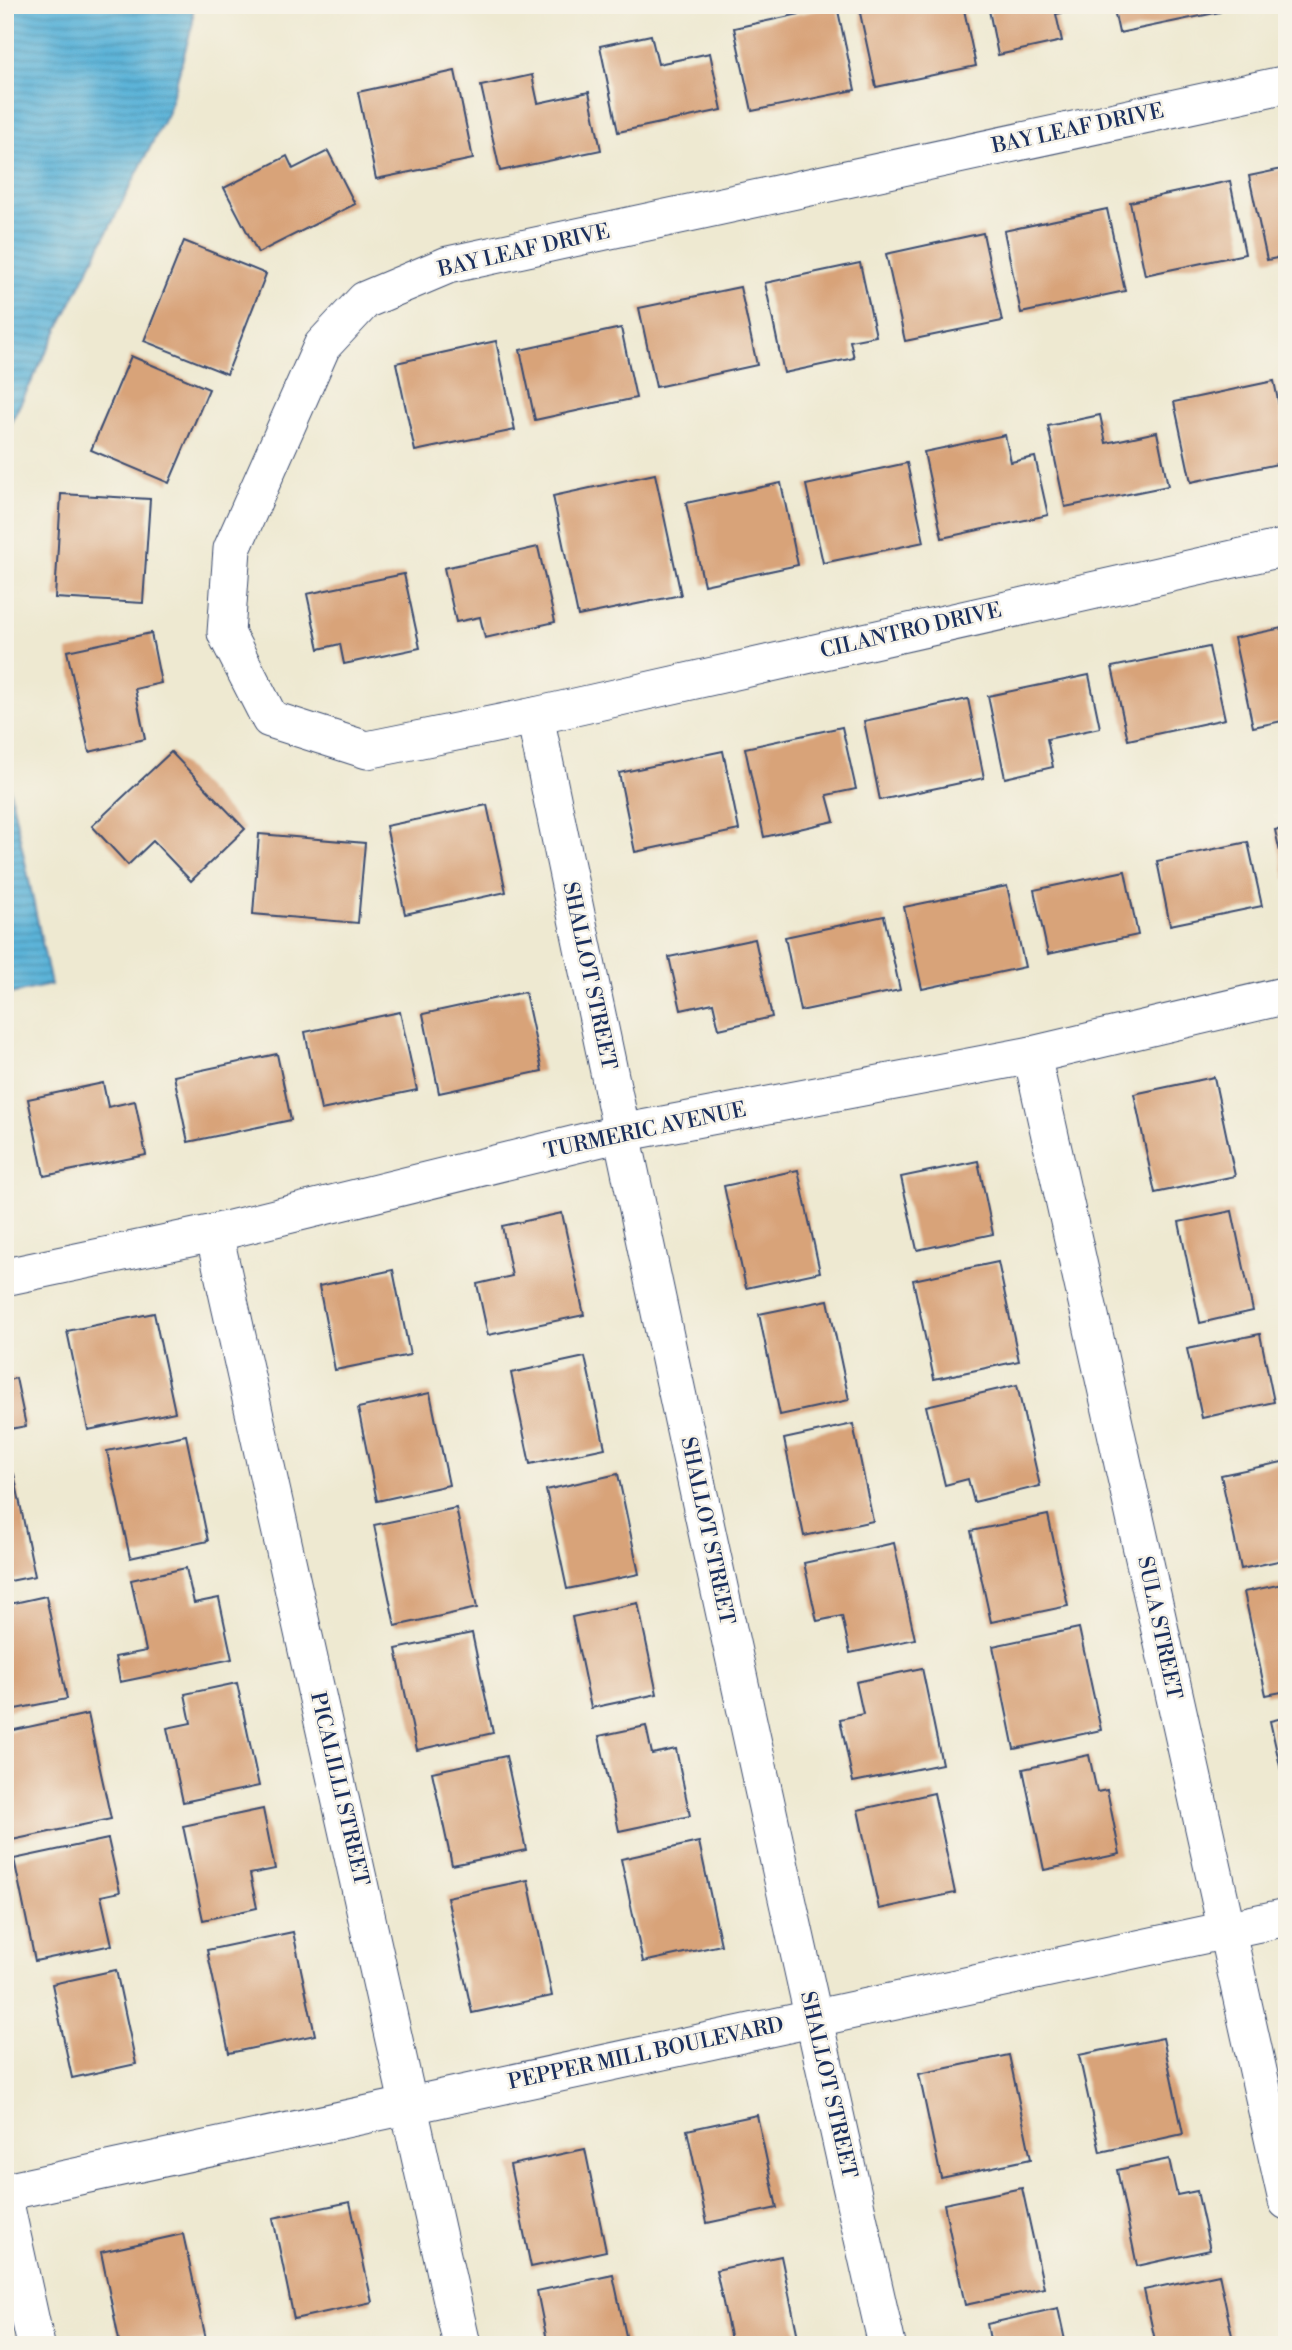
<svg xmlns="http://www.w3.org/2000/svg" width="1292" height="2350" viewBox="0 0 1292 2350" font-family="'Libre Bodoni',serif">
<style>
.water{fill:url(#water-rules);stroke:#3b719b;stroke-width:2}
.building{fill:#d8a379}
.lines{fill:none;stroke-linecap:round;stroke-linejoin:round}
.minor-casing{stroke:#3b4b6f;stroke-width:39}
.minor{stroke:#fff;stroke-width:37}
.labels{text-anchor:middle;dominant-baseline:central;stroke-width:5;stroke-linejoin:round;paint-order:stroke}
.street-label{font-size:21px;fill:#1b2f5e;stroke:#f7f3e8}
</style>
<defs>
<pattern id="water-rules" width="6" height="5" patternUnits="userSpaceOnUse" patternTransform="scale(1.75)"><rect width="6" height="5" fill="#5bb3d8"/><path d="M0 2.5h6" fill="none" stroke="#4a92b2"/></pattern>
</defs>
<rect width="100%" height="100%" fill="#f7f3e8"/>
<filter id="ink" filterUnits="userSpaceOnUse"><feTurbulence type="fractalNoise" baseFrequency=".0143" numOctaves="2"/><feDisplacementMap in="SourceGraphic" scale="14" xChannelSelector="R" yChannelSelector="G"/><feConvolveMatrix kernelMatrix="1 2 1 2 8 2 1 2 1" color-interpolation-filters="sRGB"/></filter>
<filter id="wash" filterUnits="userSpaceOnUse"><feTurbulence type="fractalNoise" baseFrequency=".00686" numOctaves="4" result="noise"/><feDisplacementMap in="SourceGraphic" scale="28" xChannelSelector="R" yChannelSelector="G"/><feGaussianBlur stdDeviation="1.57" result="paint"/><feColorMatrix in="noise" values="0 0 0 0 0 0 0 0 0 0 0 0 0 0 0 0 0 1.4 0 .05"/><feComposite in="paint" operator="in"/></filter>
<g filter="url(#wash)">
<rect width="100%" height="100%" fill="#eee9d1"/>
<g class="water">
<polygon points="5,5 193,5 193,22 168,112 5,434"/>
<polygon points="5,767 51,985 5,995"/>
</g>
<g id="blocks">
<g class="building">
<polygon points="895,5 963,5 976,66 876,87 860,13"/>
<polygon points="988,5 1087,5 1087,8 1056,14 1062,41 998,55"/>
<polygon points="1113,5 1219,5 1220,12 1119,33"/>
<polygon points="837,6 855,90 752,111 734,28"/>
<polygon points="651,35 658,64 710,53 722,110 618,132 600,46"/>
<polygon points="455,71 473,159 376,179 358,92"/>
<polygon points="532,75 538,103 589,92 601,150 500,171 481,86"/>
<polygon points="328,151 355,204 258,253 224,188 287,156 293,169"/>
<polygon points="1287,168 1287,256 1267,260 1249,176"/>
<polygon points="1230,181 1245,254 1145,275 1130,202"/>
<polygon points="1107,209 1125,291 1021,313 1004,231"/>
<polygon points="983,233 1002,321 905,341 886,254"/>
<polygon points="184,241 266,274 227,374 144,341"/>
<polygon points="860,263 876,336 850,341 854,358 784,373 765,283"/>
<polygon points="740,287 757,365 656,387 639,308"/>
<polygon points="621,328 636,398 535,420 520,350"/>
<polygon points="496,341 515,430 415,451 396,363"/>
<polygon points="131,356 209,389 169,483 91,450"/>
<polygon points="1274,381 1287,444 1287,462 1191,482 1174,402"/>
<polygon points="1100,415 1106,443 1157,432 1168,486 1065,507 1048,426"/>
<polygon points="1005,435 1011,462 1035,457 1048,515 942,538 924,452"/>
<polygon points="907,463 924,542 823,563 806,485"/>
<polygon points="655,474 681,595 578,616 553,496"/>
<polygon points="781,483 798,565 704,585 686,503"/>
<polygon points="61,494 150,499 143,603 55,598"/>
<polygon points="538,547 555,622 485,638 480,617 456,622 444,568"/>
<polygon points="404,574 420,648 344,664 340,644 319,649 307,594"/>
<polygon points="1287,627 1287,720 1253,727 1234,638"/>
<polygon points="151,633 161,683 135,689 145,739 89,752 67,651"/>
<polygon points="1209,647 1225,719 1128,740 1112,667"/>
<polygon points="1089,675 1100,728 1047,739 1053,767 1005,778 988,696"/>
<polygon points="968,699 984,778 880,800 864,721"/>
<polygon points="842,727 856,789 827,795 834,821 764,837 745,748"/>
<polygon points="723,751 739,830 635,852 619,773"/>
<polygon points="171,752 245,829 191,881 153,841 128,865 92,826"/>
<polygon points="487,805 506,892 405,914 386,826"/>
<polygon points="1287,827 1287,879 1286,879 1275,830"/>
<polygon points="259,834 365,843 358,923 253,914"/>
<polygon points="1248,842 1262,906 1170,925 1157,861"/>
<polygon points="1125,871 1138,935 1048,954 1034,890"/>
<polygon points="1007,886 1025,967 922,989 904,907"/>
<polygon points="884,916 900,990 800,1011 785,937"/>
<polygon points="755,939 772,1017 719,1029 713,1003 681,1010 669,957"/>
<polygon points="525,992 542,1071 439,1093 423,1014"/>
<polygon points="400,1012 417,1090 321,1110 305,1032"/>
<polygon points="277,1054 291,1120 188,1142 174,1076"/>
<polygon points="1214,1077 1235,1176 1155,1193 1134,1094"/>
<polygon points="103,1083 108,1107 135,1101 146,1155 44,1176 28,1099"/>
<polygon points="978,1161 993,1234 917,1250 901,1177"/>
<polygon points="798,1170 820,1272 746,1288 724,1186"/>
<polygon points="1232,1211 1253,1311 1200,1323 1179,1222"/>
<polygon points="562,1213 584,1315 488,1335 477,1284 512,1276 502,1226"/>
<polygon points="998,1262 1019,1361 934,1379 913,1280"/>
<polygon points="393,1270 410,1355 335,1370 319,1286"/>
<polygon points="828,1300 849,1400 780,1415 759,1314"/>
<polygon points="154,1313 175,1412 88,1430 67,1331"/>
<polygon points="1260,1334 1274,1402 1202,1418 1187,1349"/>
<polygon points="585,1357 605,1448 530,1464 511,1373"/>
<polygon points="16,1378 26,1426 5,1430 5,1381"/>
<polygon points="1017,1385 1040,1486 974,1502 968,1479 945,1485 926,1406"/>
<polygon points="430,1393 449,1485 377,1501 358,1408"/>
<polygon points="853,1424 873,1521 804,1536 784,1439"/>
<polygon points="186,1435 208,1541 130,1558 107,1451"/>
<polygon points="1287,1461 1287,1559 1241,1569 1221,1475"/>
<polygon points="14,1474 35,1576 5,1582 5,1476"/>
<polygon points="618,1474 639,1574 567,1589 546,1490"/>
<polygon points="456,1508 477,1608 395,1626 374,1525"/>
<polygon points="1048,1515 1068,1606 991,1622 971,1531"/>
<polygon points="894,1543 915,1639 850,1653 842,1616 817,1621 804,1563"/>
<polygon points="186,1568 194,1603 219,1598 232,1659 120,1682 115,1657 146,1651 131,1580"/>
<polygon points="1287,1583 1287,1691 1266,1695 1244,1592"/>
<polygon points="46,1596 67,1699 5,1711 5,1605"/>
<polygon points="638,1603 657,1694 591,1708 572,1617"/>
<polygon points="1079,1628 1101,1730 1014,1749 993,1646"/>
<polygon points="472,1633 493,1733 417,1750 396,1649"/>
<polygon points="922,1668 942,1764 853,1782 840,1719 863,1714 856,1682"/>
<polygon points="237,1683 259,1786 183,1802 167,1728 191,1723 185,1694"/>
<polygon points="88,1714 111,1819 12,1840 5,1809 5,1732"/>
<polygon points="1287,1717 1287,1792 1286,1793 1270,1721"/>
<polygon points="646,1726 652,1754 676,1749 690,1816 619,1831 599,1736"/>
<polygon points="1089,1755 1097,1792 1107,1790 1120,1854 1044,1870 1023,1769"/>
<polygon points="506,1756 526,1850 452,1865 432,1772"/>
<polygon points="934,1793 955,1893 879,1909 858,1810"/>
<polygon points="263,1809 275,1869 250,1874 257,1908 203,1920 183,1826"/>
<polygon points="108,1839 120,1892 101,1896 112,1945 35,1961 14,1859"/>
<polygon points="699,1842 721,1945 643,1962 621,1859"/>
<polygon points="528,1880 552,1996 472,2013 447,1897"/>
<polygon points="293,1932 315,2035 229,2053 207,1950"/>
<polygon points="116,1970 136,2064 72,2078 52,1984"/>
<polygon points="1163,2038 1183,2134 1100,2152 1079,2055"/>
<polygon points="1009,2055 1031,2159 941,2178 919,2074"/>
<polygon points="757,2115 777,2208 707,2223 687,2130"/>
<polygon points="585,2149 606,2251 531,2267 510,2165"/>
<polygon points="1169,2159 1177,2195 1197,2191 1210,2250 1137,2266 1117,2170"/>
<polygon points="1022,2188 1044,2288 965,2305 944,2204"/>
<polygon points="350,2202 372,2302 294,2319 273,2218"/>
<polygon points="183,2234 206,2339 178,2345 120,2345 101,2252"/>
<polygon points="781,2256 799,2342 785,2345 732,2345 716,2270"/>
<polygon points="1219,2274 1234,2345 1156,2345 1144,2290"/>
<polygon points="613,2275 628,2345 548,2345 537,2291"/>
<polygon points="1058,2308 1066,2345 991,2345 987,2324"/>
</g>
</g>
</g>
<g filter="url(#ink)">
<use href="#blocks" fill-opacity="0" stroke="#3b4b6f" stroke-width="2"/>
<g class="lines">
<g class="minor-casing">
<g id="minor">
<polyline points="1287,84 448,265 365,300 322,346 232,549 226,633 270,719 367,750 535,716 1287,547"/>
<path d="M 535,716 C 647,1260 764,1803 887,2345"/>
<polyline points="1032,1055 1287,2201"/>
<polyline points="214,1233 462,2345"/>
<polyline points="5,1277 214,1233 621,1133 1032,1055 1287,995"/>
<polyline points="5,2192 1287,1917"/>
<polyline points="5,2203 36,2345"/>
</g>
</g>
<use href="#minor" class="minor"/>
</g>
</g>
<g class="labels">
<g class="street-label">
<text transform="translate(1078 129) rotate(-12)">BAY LEAF DRIVE</text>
<text transform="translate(524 251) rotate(-13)">BAY LEAF DRIVE</text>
<text transform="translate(911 631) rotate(-13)">CILANTRO DRIVE</text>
<text transform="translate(589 976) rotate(78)">SHALLOT STREET</text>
<text transform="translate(645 1131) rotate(-12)">TURMERIC AVENUE</text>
<text transform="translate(707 1531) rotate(78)">SHALLOT STREET</text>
<text transform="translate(1159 1628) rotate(78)">SULA STREET</text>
<text transform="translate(339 1789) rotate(77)">PICALILLI STREET</text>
<text transform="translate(646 2054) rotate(-12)">PEPPER MILL BOULEVARD</text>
<text transform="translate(828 2085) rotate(77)">SHALLOT STREET</text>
</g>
</g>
<rect width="1292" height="2350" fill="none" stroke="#f7f3e8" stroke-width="28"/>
</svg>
